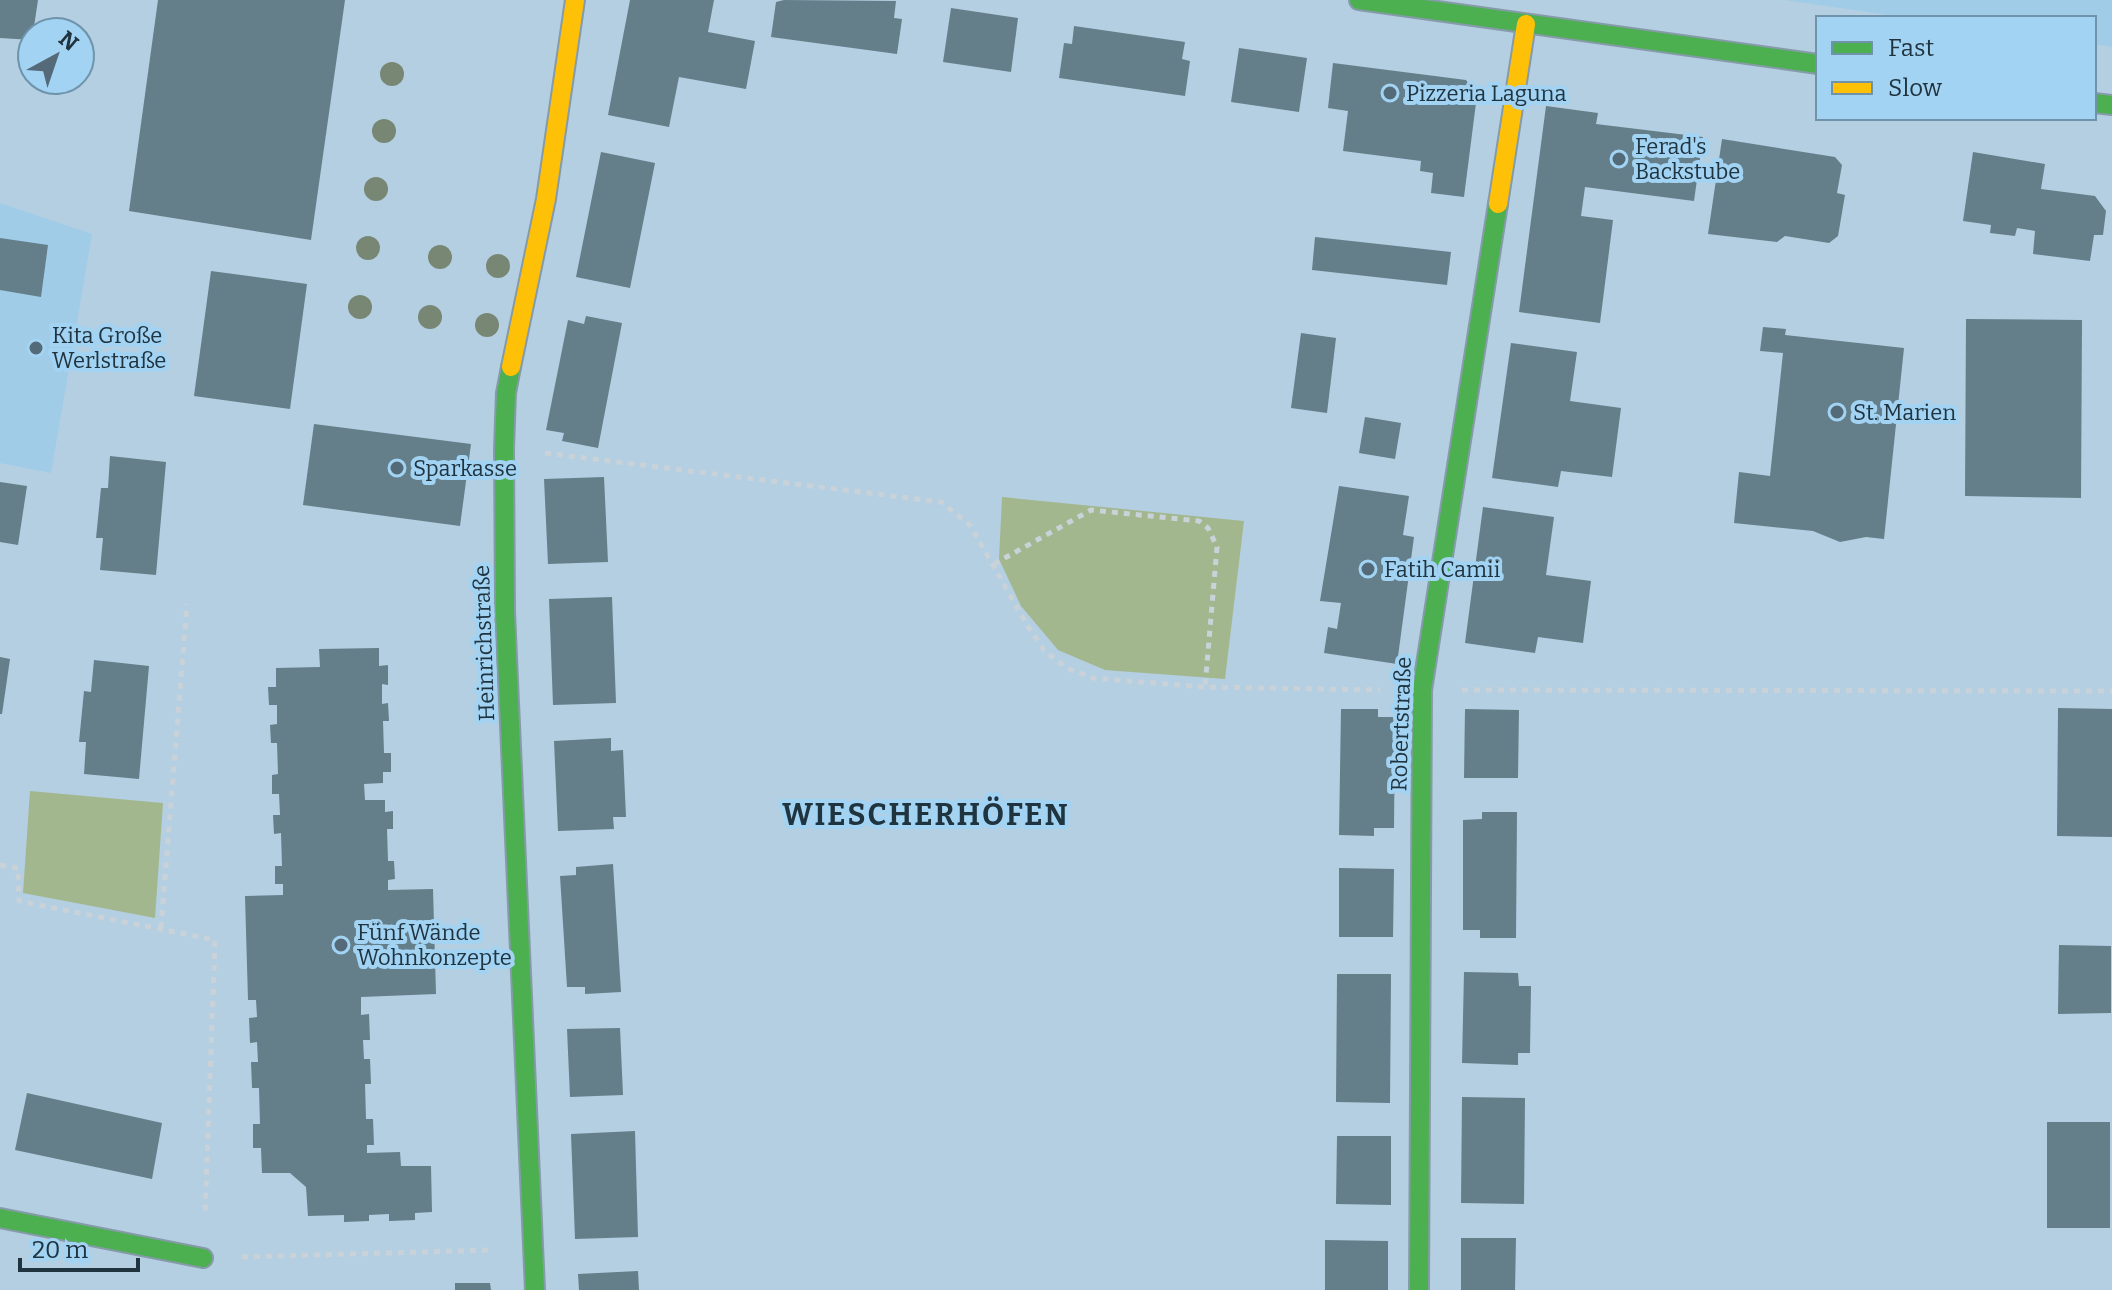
<svg xmlns="http://www.w3.org/2000/svg" width="2112" height="1290" viewBox="0 0 2112 1290" font-family="Bitter,serif">
<style>
.built{fill:#a0cce8}
.green{fill:#a3b78f}
.building{fill:#647e8a}
.lines{fill:none;stroke-linecap:round;stroke-linejoin:round}
.fast-casing{stroke:#869ba9;stroke-width:22}
.slow-casing{stroke:#869ba9;stroke-width:22}
.path{stroke:#c9d2d8;stroke-width:5;stroke-dasharray:6 6;stroke-linecap:butt}
.fast{stroke:#4caf50;stroke-width:18}
.slow{stroke:#ffc107;stroke-width:18}
.tree{fill:#778774}
.poi-dot{fill:#546a78;stroke:#a2d3f3;stroke-width:3}
.labels{text-anchor:middle;dominant-baseline:central;stroke-width:8;stroke-linejoin:round;paint-order:stroke}
.poi-label{font-size:22px;fill:#203440;stroke:#a2d3f3;text-anchor:start}
.street-label{font-size:22px;fill:#203440;stroke:#a2d3f3}
.district-label{font-size:30px;font-weight:bold;letter-spacing:2px;fill:#203440;stroke:#a2d3f3}
</style>
<rect width="100%" height="100%" fill="#b4cfe1"/>
<g class="built">
<polygon points="1784,0 2112,0 2112,47 2094,44 2094,18 1910,18"/>
<polygon points="0,203 92,234 51,473 0,463"/>
</g>
<g class="green">
<polygon points="1002,497 1244,521 1225,679 1105,670 1058,650 1021,606 999,559"/>
<polygon points="30,791 163,803 155,918 23,893"/>
</g>
<g class="building">
<polygon points="0,0 38,0 32,40 0,38"/>
<polygon points="158,0 345,0 311,240 129,211"/>
<polygon points="630,0 714,0 708,32 755,41 746,89 679,77 669,127 608,115"/>
<polygon points="784,0 896,1 894,18 902,19 897,54 771,37 776,2"/>
<polygon points="951,8 1018,18 1011,72 943,62"/>
<polygon points="1074,26 1185,42 1182,59 1190,61 1185,96 1059,78 1064,43 1072,44"/>
<polygon points="1239,48 1307,58 1299,112 1231,102"/>
<polygon points="1333,63 1466,80 1477,95 1464,197 1431,193 1433,173 1420,171 1421,161 1343,151 1348,111 1328,108"/>
<polygon points="1546,106 1598,113 1596,124 1703,137 1694,201 1585,187 1581,216 1613,220 1600,323 1519,312"/>
<polygon points="1722,139 1835,157 1842,165 1837,193 1845,195 1838,236 1829,243 1785,236 1777,242 1708,234"/>
<polygon points="601,152 655,163 630,288 576,277"/>
<polygon points="1973,152 2045,164 2041,189 2095,196 2106,211 2103,235 2094,235 2090,261 2033,254 2035,231 2017,228 2015,236 1990,233 1991,225 1963,221"/>
<polygon points="1315,237 1451,252 1447,285 1312,270"/>
<polygon points="0,238 48,245 41,297 0,290"/>
<polygon points="211,271 307,284 290,409 194,396"/>
<polygon points="586,316 622,323 598,448 562,441 564,433 546,430 568,320 584,324"/>
<polygon points="1966,319 2082,320 2081,498 1965,496"/>
<polygon points="1763,327 1786,329 1785,335 1904,348 1884,539 1866,537 1840,542 1813,531 1734,523 1739,472 1770,476 1783,353 1760,351"/>
<polygon points="1301,333 1336,338 1327,413 1291,408"/>
<polygon points="1511,343 1577,352 1570,401 1621,408 1612,477 1561,471 1558,487 1492,478"/>
<polygon points="1365,417 1401,423 1395,459 1359,453"/>
<polygon points="314,424 471,444 460,526 303,505"/>
<polygon points="110,456 166,462 156,575 100,570 103,538 96,538 101,488 108,488"/>
<polygon points="604,477 608,562 548,564 544,479"/>
<polygon points="0,482 27,486 18,545 0,542"/>
<polygon points="1339,486 1409,496 1403,535 1414,537 1397,664 1324,653 1328,627 1337,629 1341,603 1320,601"/>
<polygon points="1483,507 1554,517 1546,575 1591,581 1583,643 1538,637 1535,653 1465,643"/>
<polygon points="612,597 616,703 553,705 549,599"/>
<polygon points="379,648 379,666 388,665 388,685 382,684 382,704 388,703 389,721 383,721 384,753 391,753 391,772 383,772 383,783 364,784 365,800 385,800 385,812 393,811 393,829 387,829 388,861 394,861 395,879 388,880 388,890 433,889 436,994 361,997 361,1015 369,1014 370,1040 363,1040 364,1059 370,1059 371,1084 365,1084 366,1119 373,1119 374,1145 367,1145 367,1153 400,1152 401,1166 431,1166 432,1212 415,1213 415,1220 389,1221 389,1214 369,1215 369,1221 344,1222 344,1215 308,1216 306,1187 290,1173 262,1173 261,1148 253,1148 253,1124 260,1124 259,1088 252,1088 251,1062 258,1062 257,1042 250,1043 249,1018 257,1017 256,1000 248,1000 245,896 283,895 283,884 275,884 275,866 282,866 281,833 274,834 273,815 280,815 279,794 272,794 272,775 278,774 277,743 271,743 270,725 277,724 277,705 269,705 268,687 276,687 276,668 320,667 319,649"/>
<polygon points="0,657 10,659 2,714 0,714"/>
<polygon points="94,660 149,666 139,779 84,774 86,742 79,742 84,691 91,692"/>
<polygon points="2058,708 2112,709 2112,837 2057,836"/>
<polygon points="1341,709 1378,709 1378,717 1395,717 1394,828 1374,828 1374,836 1339,835"/>
<polygon points="1465,709 1519,710 1518,778 1464,778"/>
<polygon points="611,738 611,751 623,750 626,817 613,817 614,829 558,831 554,741"/>
<polygon points="1482,812 1517,812 1516,938 1480,938 1480,930 1463,930 1463,820 1482,819"/>
<polygon points="613,864 621,992 585,994 585,987 567,987 560,876 576,875 576,867"/>
<polygon points="1339,868 1394,869 1393,937 1339,937"/>
<polygon points="2059,945 2111,946 2111,1013 2058,1014"/>
<polygon points="1464,972 1518,973 1519,986 1531,986 1530,1053 1518,1053 1518,1065 1462,1063"/>
<polygon points="1337,974 1391,974 1390,1103 1336,1102"/>
<polygon points="620,1028 623,1095 570,1097 567,1029"/>
<polygon points="27,1093 162,1123 152,1179 15,1150"/>
<polygon points="1462,1097 1525,1098 1524,1204 1461,1203"/>
<rect x="2047" y="1122" width="63" height="106"/>
<polygon points="635,1131 638,1237 575,1239 571,1134"/>
<polygon points="1337,1136 1391,1136 1391,1205 1336,1204"/>
<polygon points="1461,1238 1516,1238 1515,1290 1461,1290"/>
<polygon points="1325,1240 1388,1241 1388,1290 1325,1290"/>
<polygon points="638,1271 639,1290 579,1290 578,1274"/>
<polygon points="455,1283 490,1283 491,1290 455,1290"/>
</g>
<g class="lines">
<g class="fast-casing">
<g id="fast">
<polyline points="1359,0 1818,64"/>
<polyline points="2094,103 2112,105"/>
<polyline points="511,367 506,393 504,448 505,612 535,1290"/>
<polyline points="0,1218 203,1258"/>
<polyline points="1419,1290 1422,690 1498,204"/>
</g>
</g>
<g class="slow-casing">
<g id="slow">
<polyline points="1498,204 1526,24"/>
<polyline points="511,367 546,199 575,0"/>
</g>
</g>
<g class="path">
<polyline points="545,453 941,502 970,525 1027,625 1044,650 1066,668 1093,678 1205,687 1380,690"/>
<polyline points="994,564 1091,510 1199,521 1208,528 1217,547 1205,687"/>
<polyline points="1462,690 2112,691"/>
<polyline points="0,865 18,868 19,901 215,940 205,1215"/>
<polyline points="161,928 187,604"/>
<polyline points="242,1257 492,1250"/>
</g>
<use href="#fast" class="fast"/>
<use href="#slow" class="slow"/>
</g>
<g class="tree">
<circle cx="392" cy="74" r="12"/>
<circle cx="384" cy="131" r="12"/>
<circle cx="376" cy="189" r="12"/>
<circle cx="368" cy="248" r="12"/>
<circle cx="440" cy="257" r="12"/>
<circle cx="498" cy="266" r="12"/>
<circle cx="360" cy="307" r="12"/>
<circle cx="430" cy="317" r="12"/>
<circle cx="487" cy="325" r="12"/>
</g>
<g class="poi-dot">
<circle cx="1390" cy="93" r="8"/>
<circle cx="1619" cy="159" r="8"/>
<circle cx="36" cy="348" r="8"/>
<circle cx="1837" cy="412" r="8"/>
<circle cx="397" cy="468" r="8"/>
<circle cx="1368" cy="569" r="8"/>
<circle cx="341" cy="945" r="8"/>
</g>
<g class="labels">
<g class="poi-label">
<text x="1406" y="93">Pizzeria Laguna</text>
<text x="1635" y="146">Ferad's<tspan x="1635" dy="25">Backstube</tspan></text>
<text x="52" y="335">Kita Große<tspan x="52" dy="25">Werlstraße</tspan></text>
<text x="1853" y="412">St. Marien</text>
<text x="413" y="468">Sparkasse</text>
<text x="1384" y="569">Fatih Camii</text>
<text x="357" y="932">Fünf Wände<tspan x="357" dy="25">Wohnkonzepte</tspan></text>
</g>
<g class="street-label">
<text transform="translate(484 643) rotate(-92)">Heinrichstraße</text>
<text transform="translate(1401 724) rotate(-88)">Robertstraße</text>
</g>
<g class="district-label">
<text x="926" y="815">WIESCHERHÖFEN</text>
</g>
</g>
<rect x="1816" y="16" width="280" height="104" fill="#a2d3f3" stroke="#6e93ab" stroke-width="2"/>
<rect x="1832" y="42" width="40" height="12" fill="#4caf50" stroke="#6e93ab" stroke-width="2"/>
<text x="1888" y="56" font-size="24" fill="#203440">Fast</text>
<rect x="1832" y="82" width="40" height="12" fill="#ffc107" stroke="#6e93ab" stroke-width="2"/>
<text x="1888" y="96" font-size="24" fill="#203440">Slow</text>
<g transform="translate(56 56) rotate(40)"><circle r="38" fill="#a2d3f3" stroke="#6e93ab" stroke-width="2"/>
<path d="M0-6L14 30L0 20L-14 30Z" fill="#546a78"/>
<text y="-12" font-size="22" font-weight="bold" text-anchor="middle" fill="#203440">N</text>
</g>
<path d="M20 1258v12h118v-12" fill="none" stroke="#203440" stroke-width="4"/>
<text x="32" y="1258" font-size="24" fill="#203440" stroke="#a2d3f3" stroke-width="6" paint-order="stroke">20 m</text>
</svg>
